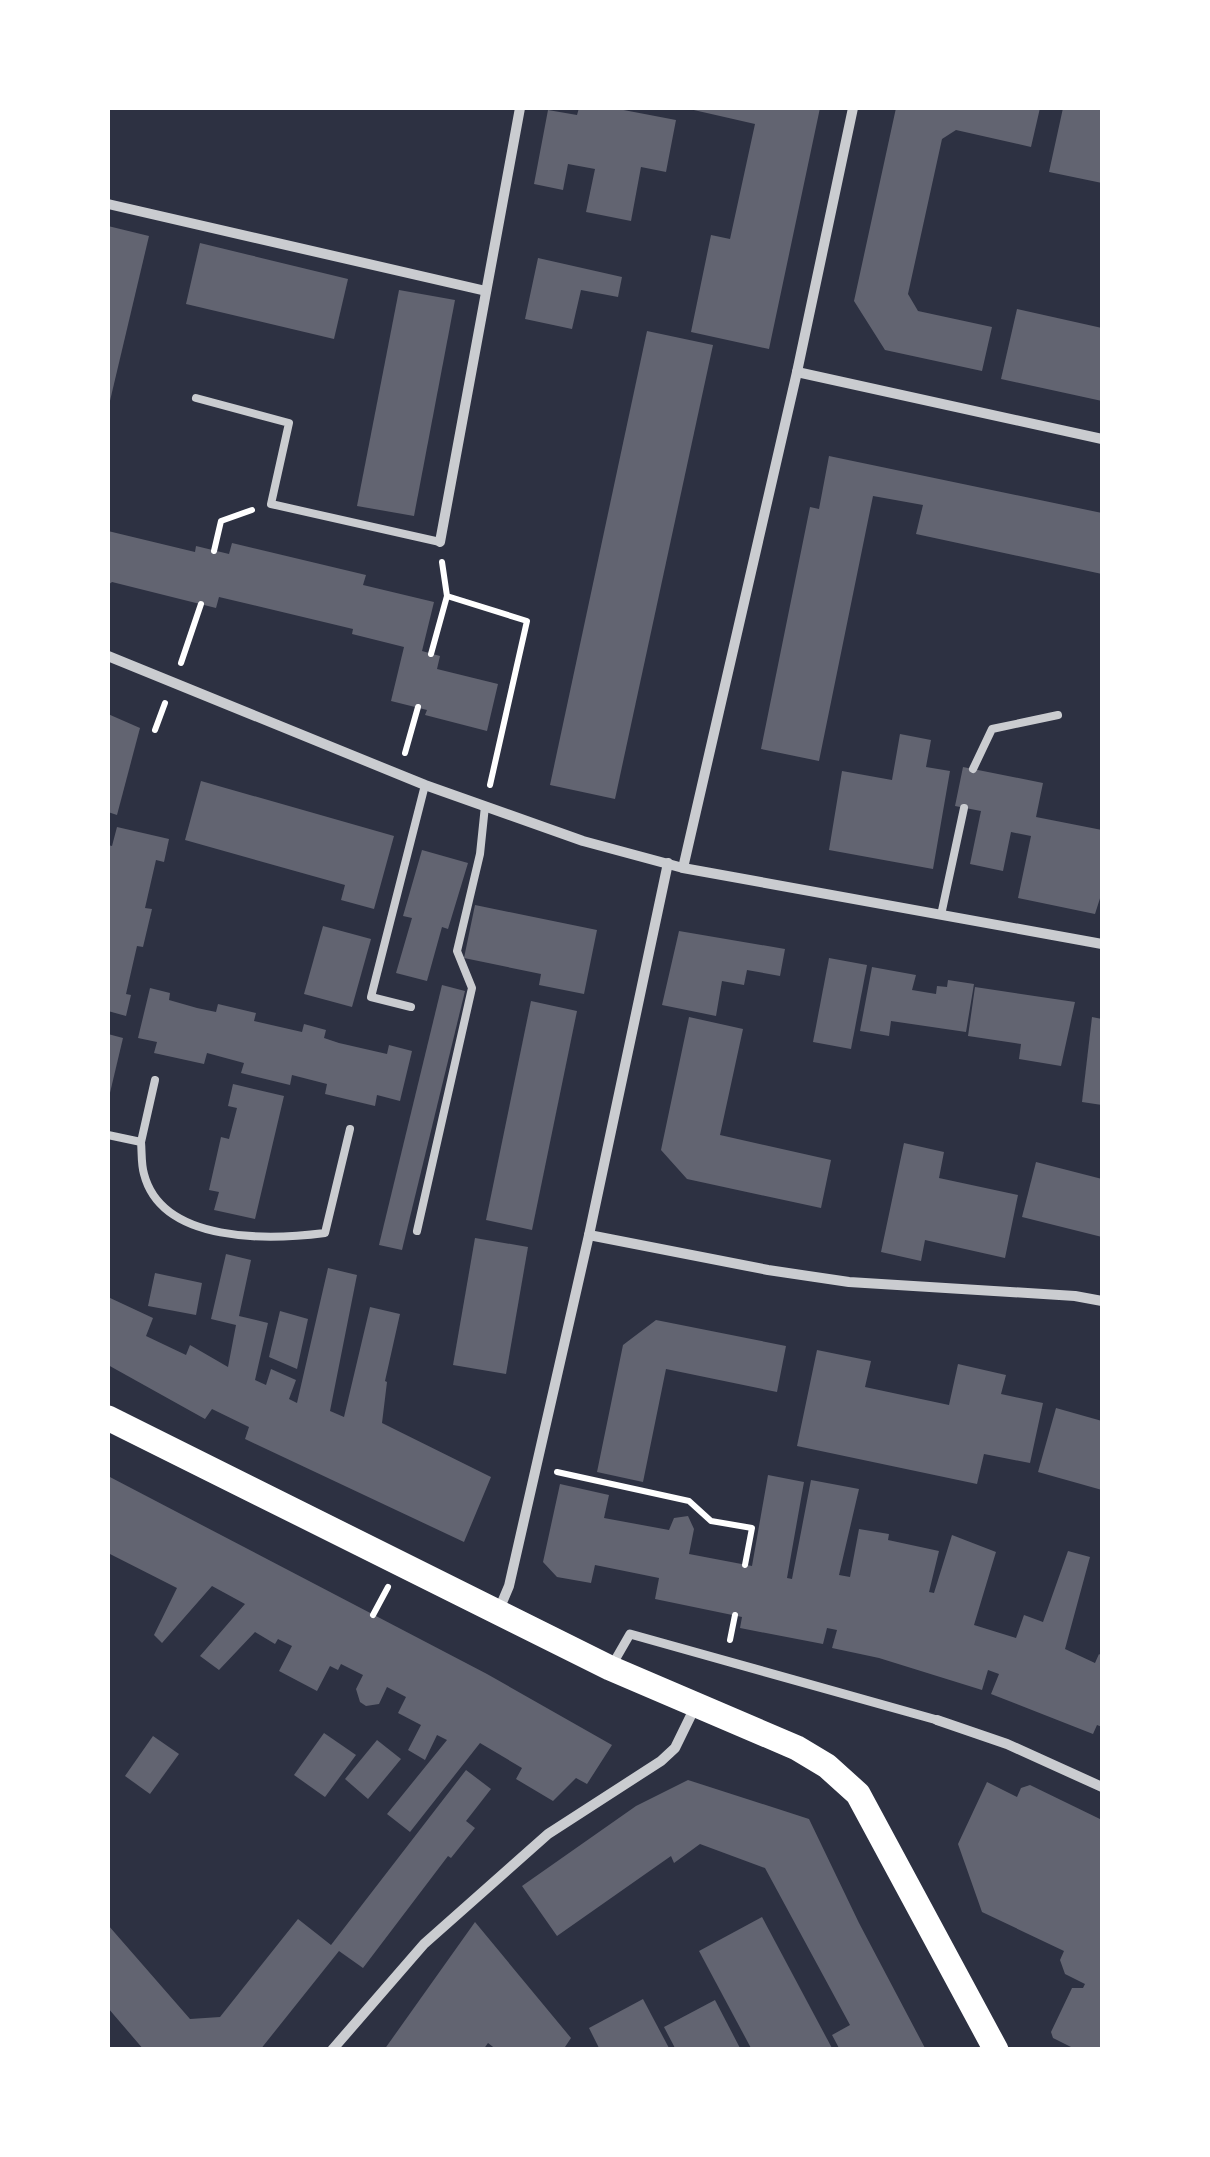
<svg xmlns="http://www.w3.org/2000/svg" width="1210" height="2157" viewBox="0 0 1210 2157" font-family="Merriweather,serif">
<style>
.building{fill:#626471}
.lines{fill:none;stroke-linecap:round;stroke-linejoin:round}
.path{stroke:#fff;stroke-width:6}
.service{stroke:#caccd0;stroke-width:8}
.pedestrian{stroke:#caccd0;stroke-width:9}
.minor{stroke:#caccd0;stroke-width:10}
.primary{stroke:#fff;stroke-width:25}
</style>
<rect width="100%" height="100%" fill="#2d3142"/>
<g class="building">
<polygon points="579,108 613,108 676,120 666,172 641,167 631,221 586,212 595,169 568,164 563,190 534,184 548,110 577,115"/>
<polygon points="685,108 820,108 769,349 691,332 711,235 730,239 755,124"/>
<polygon points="896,108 1040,108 1031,147 956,130 942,139 908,294 918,311 992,327 982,371 885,350 854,301"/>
<polygon points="1063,108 1102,108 1102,183 1049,172"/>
<polygon points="108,226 149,236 109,405 108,404"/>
<polygon points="200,243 348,279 334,339 186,304"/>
<polygon points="538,258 622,277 618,297 581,290 572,329 525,319"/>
<polygon points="399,290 455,300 414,516 357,506"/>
<polygon points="1017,309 1102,328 1102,401 1001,379"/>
<polygon points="647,331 713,345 615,799 550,785"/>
<polygon points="829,456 1102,513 1102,574 916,534 923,505 873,496 819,761 761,749 810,507 819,509"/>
<polygon points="108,531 195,552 196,546 229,554 232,543 366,575 363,585 434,602 422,651 440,656 437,669 498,684 487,731 425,715 427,710 391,701 404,647 352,634 353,629 219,597 216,608 112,582 108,585"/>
<polygon points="108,714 140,728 117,815 108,812"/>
<polygon points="900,734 931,740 926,767 950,771 933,869 829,850 842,771 892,780"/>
<polygon points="963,767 1043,783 1036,817 1102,830 1102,892 1095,914 1018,898 1031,836 1011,832 1003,871 970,864 981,811 955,806"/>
<polygon points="201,781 394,836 374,909 341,900 345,885 185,840"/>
<polygon points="117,827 169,839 164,862 156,860 145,908 152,909 143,947 137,946 126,994 131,995 126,1016 108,1011 108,845 112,846"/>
<polygon points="422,850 468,863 448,929 442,927 427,981 396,973 412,918 403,916"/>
<polygon points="475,905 597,930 584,994 539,985 541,974 464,958"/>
<polygon points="323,926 371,939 352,1007 304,994"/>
<polygon points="679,931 785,949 780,976 747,970 744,985 722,981 716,1016 662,1005"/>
<polygon points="829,958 867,965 851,1049 813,1042"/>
<polygon points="872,967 916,975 912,990 936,994 937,986 947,987 948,980 974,984 966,1032 891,1021 889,1036 860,1031"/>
<polygon points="442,985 465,991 402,1250 379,1245"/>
<polygon points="975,987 1075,1002 1061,1066 1019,1059 1021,1044 968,1036"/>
<polygon points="150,988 170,993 169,1000 197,1008 216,1012 218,1004 256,1013 254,1021 302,1032 304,1024 326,1030 324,1038 339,1043 387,1054 389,1045 412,1051 400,1101 377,1095 375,1106 325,1094 327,1084 292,1075 290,1085 241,1073 244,1063 207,1053 204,1064 154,1053 157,1042 138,1038"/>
<polygon points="531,1001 577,1011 532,1230 486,1220"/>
<polygon points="689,1017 743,1029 720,1135 831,1160 821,1208 687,1179 661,1150"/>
<polygon points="1092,1017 1102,1019 1102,1105 1082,1102"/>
<polygon points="108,1034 123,1038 109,1097 108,1097"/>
<polygon points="233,1084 284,1096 255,1219 214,1210 219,1192 209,1190 221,1137 229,1139 237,1108 228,1106"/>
<polygon points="904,1143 944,1152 939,1178 1018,1195 1005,1258 925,1240 921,1261 881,1252"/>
<polygon points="1036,1162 1102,1179 1102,1237 1022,1217"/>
<polygon points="475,1238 528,1247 506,1374 453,1365"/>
<polygon points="226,1254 251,1260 239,1316 268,1323 255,1380 266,1385 271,1369 296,1380 289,1399 297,1403 328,1268 357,1275 330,1411 344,1417 370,1307 400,1314 385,1381 387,1382 382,1423 491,1477 464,1542 245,1439 249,1427 212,1409 205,1419 108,1365 108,1297 153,1318 146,1336 186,1355 190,1345 228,1367 236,1325 211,1319"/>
<polygon points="155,1273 202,1283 196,1315 148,1306"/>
<polygon points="280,1311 308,1319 297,1369 269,1357"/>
<polygon points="656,1320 786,1346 777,1392 666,1369 643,1482 597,1472 623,1345"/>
<polygon points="817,1350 871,1361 865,1387 949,1405 958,1364 1006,1375 1001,1394 1043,1403 1030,1463 984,1454 977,1484 797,1446"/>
<polygon points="1056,1408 1102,1421 1102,1490 1038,1472"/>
<polygon points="768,1475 804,1482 787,1578 792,1579 811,1480 859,1489 839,1575 850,1577 859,1529 889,1534 888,1540 939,1551 929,1592 934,1593 952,1535 996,1552 974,1625 1016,1638 1024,1615 1043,1622 1068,1551 1090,1557 1065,1649 1095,1663 1099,1654 1102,1656 1102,1727 1097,1725 1093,1734 991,1694 999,1674 988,1670 982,1690 879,1658 832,1648 837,1630 827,1628 823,1644 740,1628 742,1617 655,1599 659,1578 595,1565 591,1583 557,1577 543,1562 560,1484 609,1495 604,1518 669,1530 674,1518 688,1516 694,1529 689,1554 752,1566"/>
<polygon points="108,1476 487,1674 612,1745 587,1784 576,1778 553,1801 516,1779 522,1768 480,1743 410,1832 387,1814 447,1740 437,1735 425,1760 408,1750 421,1725 398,1713 406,1697 387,1687 379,1704 366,1706 360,1702 356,1689 363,1675 341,1664 338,1670 330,1666 317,1691 279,1671 292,1646 278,1639 275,1644 255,1632 219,1670 200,1656 245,1604 212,1586 162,1643 154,1635 177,1588 108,1553"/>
<polygon points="324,1733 356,1755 325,1797 294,1775"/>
<polygon points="153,1736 179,1754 150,1794 125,1776"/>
<polygon points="377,1740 401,1759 368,1799 345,1779"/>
<polygon points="466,1770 491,1789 466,1821 475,1828 451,1858 448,1856 363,1968 339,1951 260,2050 144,2050 108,2008 108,1925 190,2019 220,2017 298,1919 331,1945"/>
<polygon points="688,1780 809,1819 859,1923 926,2050 840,2050 832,2035 850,2025 765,1868 700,1844 674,1863 671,1856 557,1936 522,1886 636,1806"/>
<polygon points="987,1782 1017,1797 1021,1788 1030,1785 1102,1820 1102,2050 1077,2050 1053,2038 1051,2032 1072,1988 1083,1988 1085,1984 1065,1974 1060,1960 1064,1951 982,1912 958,1844"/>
<polygon points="762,1917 833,2050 752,2050 699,1951"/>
<polygon points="475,1922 571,2038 563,2050 497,2050 488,2043 483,2050 384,2050"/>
<polygon points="643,1999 670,2050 600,2050 589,2028"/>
<polygon points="715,2000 741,2050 676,2050 664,2027"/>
</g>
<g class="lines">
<g class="path">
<polyline points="214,551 221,521 252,510"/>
<polyline points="442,562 447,596 527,621 490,785"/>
<polyline points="431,654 447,596"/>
<polyline points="181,663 201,604"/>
<polyline points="155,730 165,703"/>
<polyline points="405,753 418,707"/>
<polyline points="557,1472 689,1501 711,1521 752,1528 745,1565"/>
<polyline points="373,1615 388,1587"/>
<polyline points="730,1640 735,1615"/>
</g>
<g class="service">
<polyline points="196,398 289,423 271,504 440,542"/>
<polyline points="973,769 992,729 1058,715"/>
<polyline points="941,915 964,808"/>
<polyline points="411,1007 371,997 425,785"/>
<path d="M 108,1135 L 141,1142 C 142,1153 141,1164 144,1174 C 162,1244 270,1240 325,1233 L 350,1129"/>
<polyline points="141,1142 155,1080"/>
<polyline points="417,1231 472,988 457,951 480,854 485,806"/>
</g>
<polyline class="pedestrian" points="611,1667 630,1634 937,1720"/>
<g class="minor">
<polyline points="108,204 486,291"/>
<polyline points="797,372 1102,439"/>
<polyline points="440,542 520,108"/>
<polyline points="108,656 425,785 583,841 683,868 1102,944"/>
<polyline points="683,868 797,372 853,108"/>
<polyline points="589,1235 768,1270 849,1282 1075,1296 1102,1301"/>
<polyline points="498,1612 509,1586 589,1235 668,863"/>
<polyline points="937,1720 1007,1744 1102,1787"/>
<polyline points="332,2050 424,1944 548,1834 661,1761 675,1748 696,1705"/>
</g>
<polyline class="primary" points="108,1418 610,1668 797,1748 827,1766 858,1794 996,2050"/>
</g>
<rect width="1210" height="2157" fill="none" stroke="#ffffff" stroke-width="220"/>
</svg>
